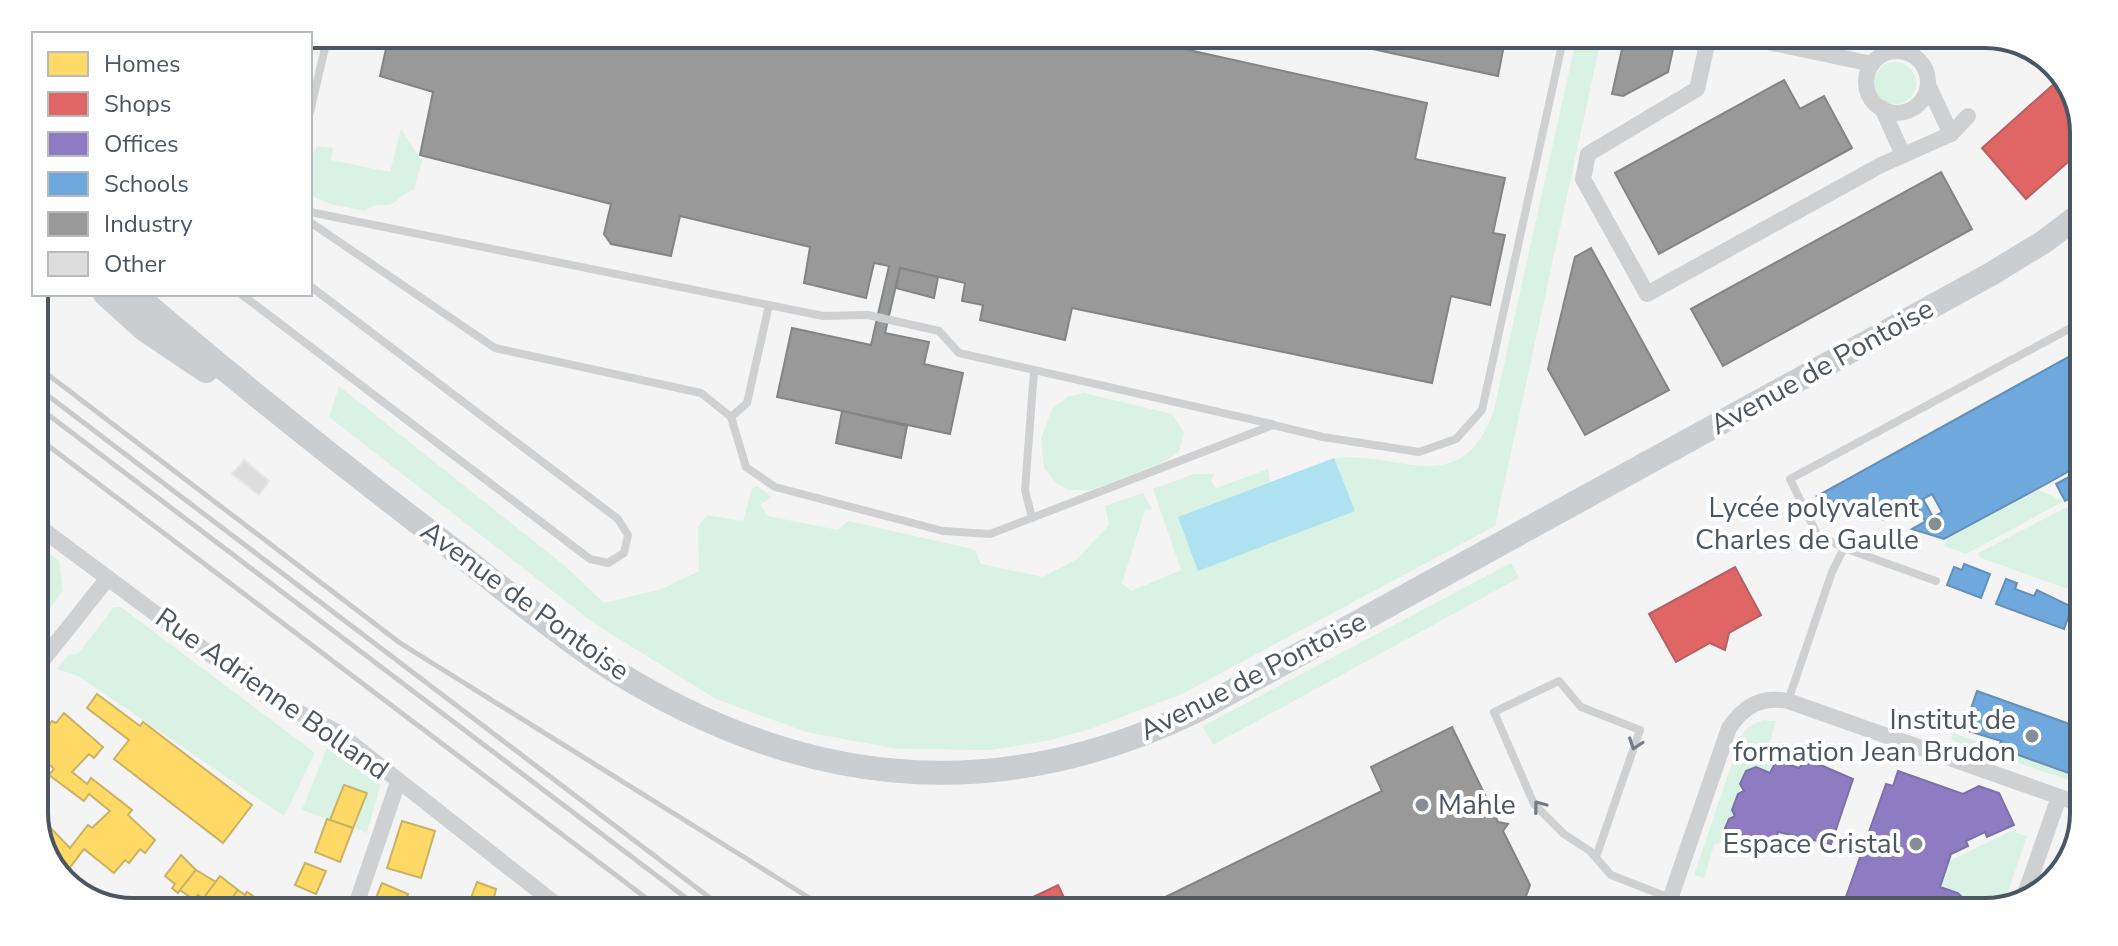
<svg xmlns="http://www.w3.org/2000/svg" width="2118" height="946" viewBox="0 0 2118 946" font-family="'Nunito Sans',sans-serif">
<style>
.green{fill:#d9f2e3}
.water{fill:#aee2f0}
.homes{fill:#ffd966;stroke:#c9b264;stroke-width:2}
.shops{fill:#e06666;stroke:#b36164;stroke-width:2}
.offices{fill:#8e7cc3;stroke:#7a71a6;stroke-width:2}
.schools{fill:#6fa8dc;stroke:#648fb7;stroke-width:2}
.industry{fill:#999;stroke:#818588;stroke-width:2}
.building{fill:#ddddde;stroke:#e5e6e7;stroke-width:2}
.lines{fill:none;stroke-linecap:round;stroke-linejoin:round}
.service{stroke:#ced0d2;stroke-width:8}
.minor{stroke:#ced0d2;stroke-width:16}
.primary{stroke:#caced1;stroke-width:24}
.rail{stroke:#c9cacc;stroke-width:5}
.oneway{stroke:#727b83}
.poi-dot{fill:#868d94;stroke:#fff;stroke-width:3}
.labels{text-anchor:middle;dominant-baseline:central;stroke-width:8;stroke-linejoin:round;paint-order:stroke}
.street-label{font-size:28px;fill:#4a5661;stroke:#fff}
.poi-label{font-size:28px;fill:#4a5661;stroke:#fff;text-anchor:end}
.rim{fill:none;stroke:#4a5661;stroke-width:4}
</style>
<rect width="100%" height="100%" fill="#f4f4f4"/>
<g class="green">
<path d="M 1576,40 L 1601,40 L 1495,526 L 1184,693 L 1093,728 L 1051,740 L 992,750 L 898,749 L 806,732 L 716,699 L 595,624 L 329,417 L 339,386 L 565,566 L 604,603 L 662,589 L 699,571 L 698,527 L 707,515 L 743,521 L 752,488 L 757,486 L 772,497 L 760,505 L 768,516 L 838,530 L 848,521 L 964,547 L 975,550 L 981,564 L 1043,577 L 1077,559 L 1109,525 L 1105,506 L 1143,493 L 1152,509 L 1145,510 L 1122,583 L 1131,591 L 1181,570 L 1153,489 L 1194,474 L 1215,474 L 1211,481 L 1216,488 L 1268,469 L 1270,482 L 1178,517 L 1354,511 L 1334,458 C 1401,450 1461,503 1494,410 Z"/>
<circle cx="1895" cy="83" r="21"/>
<path d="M 401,129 L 422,161 L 414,190 C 402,192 400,201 391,204 C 380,207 375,202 365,211 L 330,204 L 312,196 L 310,161 L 317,146 L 333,148 L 331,160 L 390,172 Z"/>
<polygon points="1084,393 1172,414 1184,433 1179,451 1165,462 1091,490 1069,490 1056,483 1044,468 1041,439 1052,409 1067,397"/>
<polygon points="2039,490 2064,501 1966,554 1944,546 1947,539"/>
<polygon points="2075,503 2080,505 2079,593 1981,558 1978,553"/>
<polygon points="34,542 59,561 63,591 34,629"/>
<polygon points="1511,563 1519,578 1213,745 1203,726"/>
<polygon points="114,607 121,607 315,753 284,816 78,676 57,669 67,656 78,654"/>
<polygon points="1763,720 1776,721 1766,756 1775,759 1770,773 1756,767 1746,771 1741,784 1744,791 1738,794 1732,809 1735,816 1723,833 1726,840 1714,845 1704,878 1694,875 1741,737 1747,728"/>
<polygon points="1953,733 2077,776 2077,783 1951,740"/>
<polygon points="329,743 381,783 367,833 353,828 366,794 344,785 330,820 302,810"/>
<path d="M 2011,831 L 2027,836 L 2003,907 L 1969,912 C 1964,895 1956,892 1940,887 L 1949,861 Z"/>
</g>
<polygon class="water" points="1334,458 1355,511 1198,571 1178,517"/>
<g class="homes">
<polygon points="97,694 140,726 143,722 252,805 223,843 114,759 129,740 87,708"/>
<polygon points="64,713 103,747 94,758 89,754 72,772 87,784 91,778 132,810 128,815 155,840 145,853 140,849 129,863 125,860 114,873 84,849 68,870 64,867 58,874 51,868 37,828 43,820 70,848 88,825 92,828 110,811 89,794 84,801 49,775 54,769 34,750 34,733 40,737 52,721 56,723"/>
<polygon points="344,785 367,793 353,828 330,820"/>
<polygon points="327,819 353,828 340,862 315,852"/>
<polygon points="402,821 435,831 421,878 387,868"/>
<polygon points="181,855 196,870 178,893 172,888 175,884 165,876"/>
<polygon points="305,863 326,871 316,894 295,885"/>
<polygon points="196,870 216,882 203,899 198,895 194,900 180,890"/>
<polygon points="220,876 238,890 227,905 209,905 203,899"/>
<polygon points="477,882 496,889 492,906 468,906"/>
<polygon points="382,883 408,894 404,906 373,905"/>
<polygon points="238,890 245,895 247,892 259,900 255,905 227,905"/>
</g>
<g class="shops">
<polygon points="2064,75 2084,127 2084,148 2026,199 1982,148"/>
<polygon points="1735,567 1761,615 1729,633 1725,650 1710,643 1676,662 1649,614"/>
<polygon points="1058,885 1069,908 1010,908 1048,890"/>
</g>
<g class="offices">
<polygon points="1807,759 1853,779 1831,844 1778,832 1776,839 1769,842 1752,835 1749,842 1740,846 1726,840 1723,833 1729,819 1735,816 1732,810 1738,794 1744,791 1740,784 1746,771 1756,767 1770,773 1774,765 1781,762 1799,768"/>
<polygon points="1898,771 1963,794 1979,786 1999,793 2014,825 1987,837 1985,832 1966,841 1968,846 1951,854 1940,887 1958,893 1965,900 1969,912 1841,911 1886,784 1893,786"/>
</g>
<g class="schools">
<polygon points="2081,350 2080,465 2048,483 1944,539 1912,529 1942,512 1932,494 1884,520 1862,512 1860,507 1854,510 1817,496"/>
<polygon points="2080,471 2080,493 2065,501 2056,484"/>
<polygon points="1923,499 1933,517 1925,521 1915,503"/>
<polygon points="1964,564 1990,574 1981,598 1947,585 1954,567 1962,570"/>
<polygon points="2006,579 2017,583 2015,589 2034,596 2037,590 2072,607 2064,629 1996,604"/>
<polygon points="1977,691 2078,727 2077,776 1999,748 2001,741 1956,727 1959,718 1967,720"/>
</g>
<g class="industry">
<polygon points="389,35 1135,38 1427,103 1415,159 1505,178 1493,233 1505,235 1490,305 1451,296 1432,383 1072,308 1065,340 980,320 983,305 962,301 965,283 900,268 885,333 929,342 924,364 963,373 950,434 777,397 792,328 871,345 889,266 874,263 866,298 804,283 810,247 680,216 671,256 611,244 604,234 611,204 420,155 433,92 380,76"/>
<polygon points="1326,39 1505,40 1498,76"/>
<polygon points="1624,40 1675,40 1668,72 1623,96 1612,94"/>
<polygon points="1784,80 1800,109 1824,96 1852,148 1659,254 1615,173"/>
<polygon points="1941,172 1972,229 1723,366 1691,309"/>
<polygon points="1591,248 1669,390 1585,435 1548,369 1575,257"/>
<polygon points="900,268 938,277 934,298 896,288"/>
<polygon points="842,411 907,426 901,458 836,443"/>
<polygon points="1452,727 1498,822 1508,824 1503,831 1530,885 1521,910 1141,909 1382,791 1371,767"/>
</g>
<polygon class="building" points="244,460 269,481 259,495 232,474"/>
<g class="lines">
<g class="service">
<polyline points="310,112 328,35"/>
<polyline points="310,212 823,316 868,315 939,331 959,353 1272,424"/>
<polyline points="310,222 495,348 701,393 731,417 746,467 775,487 943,531 990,534 1273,425 1323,437 1419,452 1456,439 1482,410 1563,40"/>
<polyline points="241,294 590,559 608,563 624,553 628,535 618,519 310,286"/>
<polyline points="731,417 747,403 769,305"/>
<polyline points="1032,518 1025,490 1034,371"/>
<polyline points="1844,548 1817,534 1790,479 2082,322"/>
<polyline points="1788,701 1832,572 1844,548 1936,581"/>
<polyline points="1596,857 1640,730 1581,707 1559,681 1494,712 1534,804 1564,834 1590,851 1611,875 1670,898"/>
</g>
<g class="minor">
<polyline points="1708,40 1697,89 1588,154 1583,179 1647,294 1881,165 1951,134 1968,116"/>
<polyline points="1763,41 1872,64"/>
<circle cx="1897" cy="82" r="31"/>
<polyline points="1928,85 1951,134"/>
<polyline points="1882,108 1903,155"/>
<polyline points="34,523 266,696 337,732 558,906"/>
<polyline points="34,671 108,578"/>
<polyline points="2023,900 2059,797"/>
<polyline points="356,905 398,782"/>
<path d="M 1666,911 L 1729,728 C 1744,706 1761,696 1788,701 L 2077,803"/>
</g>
<g class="primary">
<polyline points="105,294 145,330 206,371"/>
<path d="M 135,294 C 237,382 341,464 447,545 C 497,583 546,626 599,661 C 792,786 990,812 1200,709 L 1991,274 L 2045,241 L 2083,212"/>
</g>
<g class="rail">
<polyline points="34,364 400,643 824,907"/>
<polyline points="34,385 722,907"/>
<polyline points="34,404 698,907"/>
<polyline points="34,435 658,907"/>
</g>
</g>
<defs><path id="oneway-chevron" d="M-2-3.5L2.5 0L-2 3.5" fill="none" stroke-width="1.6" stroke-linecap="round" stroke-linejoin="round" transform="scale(2)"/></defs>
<g class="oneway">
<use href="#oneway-chevron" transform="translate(1635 744) rotate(109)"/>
<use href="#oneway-chevron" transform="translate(1539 806) rotate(-127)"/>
</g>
<g class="poi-dot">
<circle cx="1935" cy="524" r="8"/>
<circle cx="2032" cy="736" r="8"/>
<circle cx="1422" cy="805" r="8"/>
<circle cx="1916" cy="844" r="8"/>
</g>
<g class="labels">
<g class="street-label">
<text transform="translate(1822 367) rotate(-29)">Avenue de Pontoise</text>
<text transform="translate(525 601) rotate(36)">Avenue de Pontoise</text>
<text transform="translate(1253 676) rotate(-27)">Avenue de Pontoise</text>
<text transform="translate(272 694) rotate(35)">Rue Adrienne Bolland</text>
</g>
<g class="poi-label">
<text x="1919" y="508">Lycée polyvalent<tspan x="1919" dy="32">Charles de Gaulle</tspan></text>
<text x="2016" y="720">Institut de<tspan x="2016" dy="32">formation Jean Brudon</tspan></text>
<text x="1438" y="805" text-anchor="start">Mahle</text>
<text x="1900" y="844">Espace Cristal</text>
</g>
</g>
<path d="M0 0H2118V946H0ZM133 48H1985A85 85 0 0 1 2070 133V813A85 85 0 0 1 1985 898H133A85 85 0 0 1 48 813V133A85 85 0 0 1 133 48Z" fill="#fff" fill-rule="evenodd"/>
<path class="rim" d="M133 48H1985A85 85 0 0 1 2070 133V813A85 85 0 0 1 1985 898H133A85 85 0 0 1 48 813V133A85 85 0 0 1 133 48Z"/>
<rect x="32" y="32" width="280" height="264" fill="#ffffff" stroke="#b7bbc0" stroke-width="2"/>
<rect x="48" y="52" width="40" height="24" fill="#ffd966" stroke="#b7bbc0" stroke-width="2"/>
<text x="104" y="72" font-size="24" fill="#4a5661">Homes</text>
<rect x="48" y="92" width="40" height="24" fill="#e06666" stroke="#b7bbc0" stroke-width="2"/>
<text x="104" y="112" font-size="24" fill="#4a5661">Shops</text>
<rect x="48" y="132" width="40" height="24" fill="#8e7cc3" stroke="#b7bbc0" stroke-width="2"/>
<text x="104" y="152" font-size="24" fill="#4a5661">Offices</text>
<rect x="48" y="172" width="40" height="24" fill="#6fa8dc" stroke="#b7bbc0" stroke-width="2"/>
<text x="104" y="192" font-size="24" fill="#4a5661">Schools</text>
<rect x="48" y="212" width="40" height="24" fill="#999999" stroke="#b7bbc0" stroke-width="2"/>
<text x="104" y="232" font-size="24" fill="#4a5661">Industry</text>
<rect x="48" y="252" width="40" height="24" fill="#ddddde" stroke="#b7bbc0" stroke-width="2"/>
<text x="104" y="272" font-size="24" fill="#4a5661">Other</text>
</svg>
